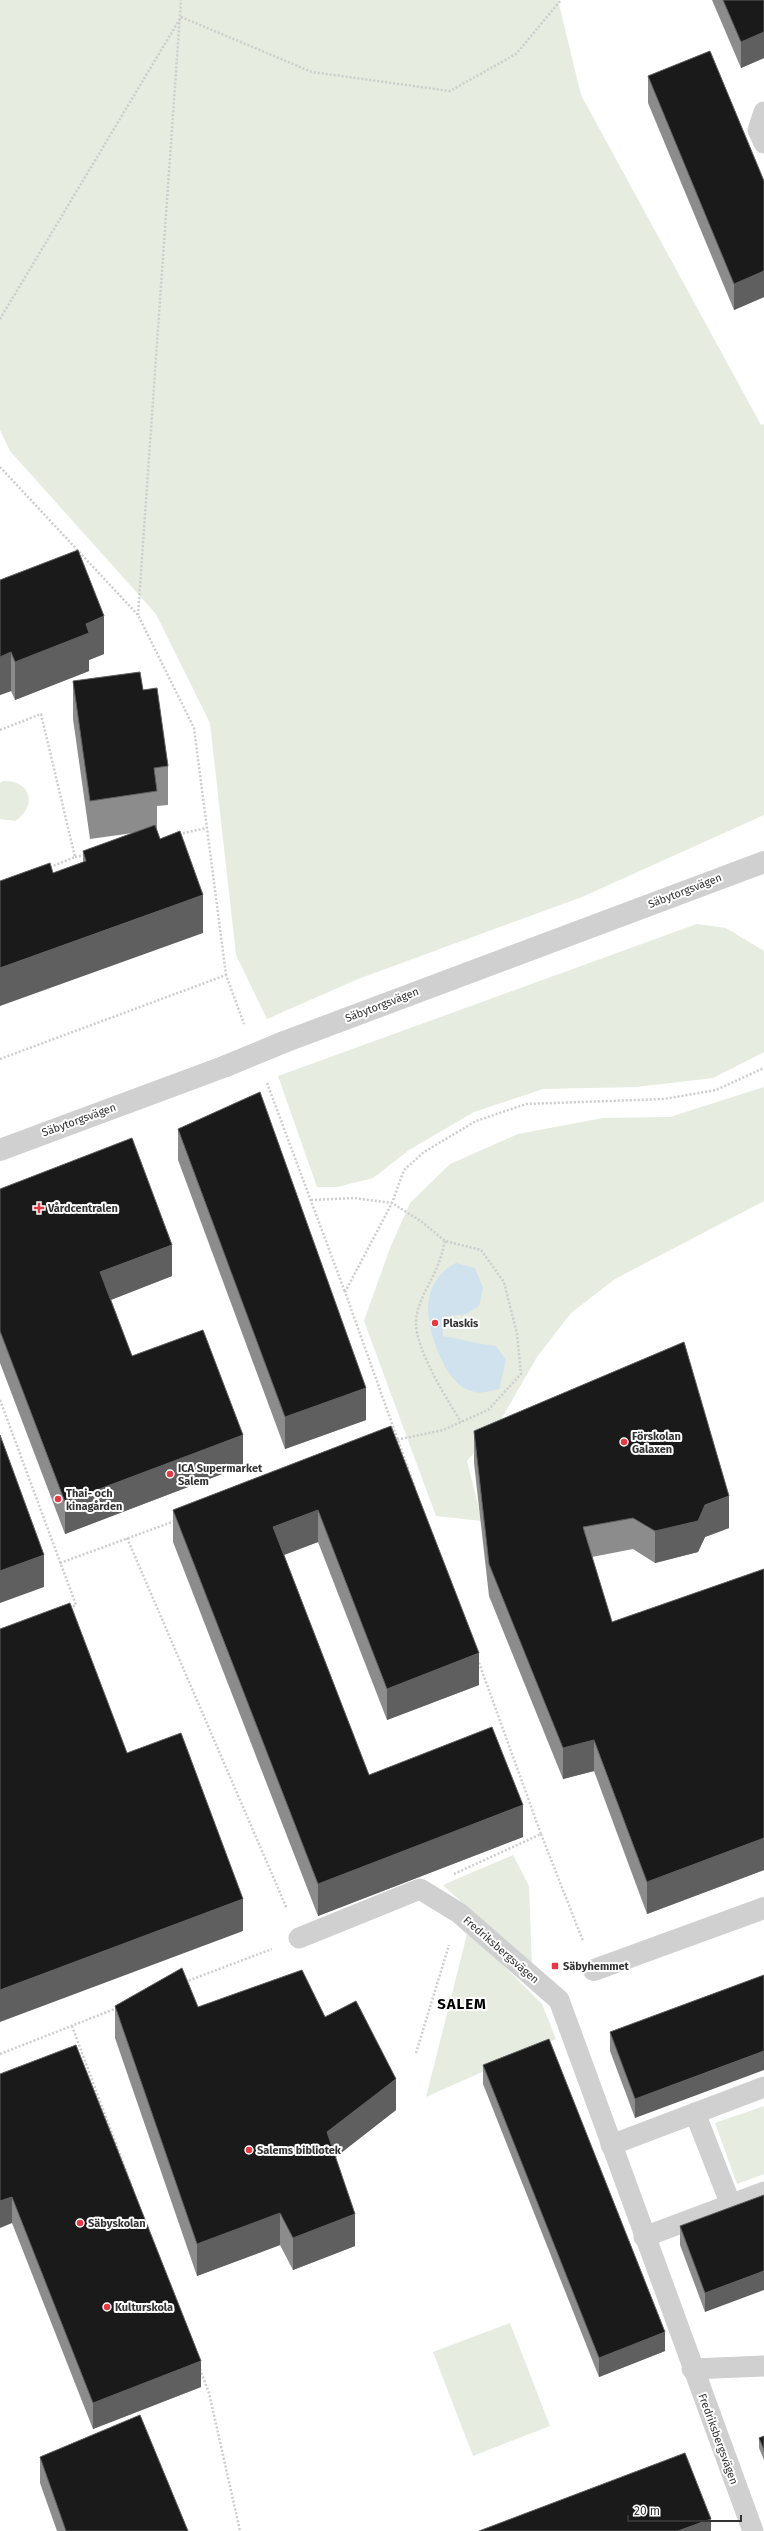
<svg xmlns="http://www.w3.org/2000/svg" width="764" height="2531" viewBox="0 0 764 2531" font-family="'Fira Sans',sans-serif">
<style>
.green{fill:#e6ecdf}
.water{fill:#cfe2ee}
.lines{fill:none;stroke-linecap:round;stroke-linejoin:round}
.path{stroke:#cdcdcd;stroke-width:2.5;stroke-dasharray:2 2;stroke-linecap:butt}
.service{stroke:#d0d0d0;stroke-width:21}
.minor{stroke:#d0d0d0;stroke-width:22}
.tertiary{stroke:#d0d0d0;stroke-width:22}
.tertiary-bridge{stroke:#d0d0d0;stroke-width:22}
.wall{fill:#8c8c8c}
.shaded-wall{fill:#5f5f5f}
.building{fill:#1a1a1a;stroke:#5f5f5f}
.poi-dot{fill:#e63946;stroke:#fff;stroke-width:1.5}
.labels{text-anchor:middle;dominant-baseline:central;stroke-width:4;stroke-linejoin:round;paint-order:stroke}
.street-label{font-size:11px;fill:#333;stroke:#fff}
.poi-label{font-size:11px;font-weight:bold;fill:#333;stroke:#fff;text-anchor:start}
.district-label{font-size:15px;font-weight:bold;letter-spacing:1px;fill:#000;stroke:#fff}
</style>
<rect width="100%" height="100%" fill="#fff"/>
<g class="green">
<polygon points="0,0 558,0 581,95 761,425 764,424 764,815 582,897 358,979 267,1019 236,955 210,723 156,614 10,451 0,430"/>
<path d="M 3,781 C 31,780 38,806 15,821 L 0,819 L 0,783 Z"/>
<polygon points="697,924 726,928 764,951 764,1052 713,1078 636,1087 543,1089 474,1112 409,1150 373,1178 337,1187 317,1187 278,1076"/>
<polygon points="764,1087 764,1201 615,1279 571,1313 537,1357 499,1423 467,1461 482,1521 436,1516 364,1321 390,1248 410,1203 450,1164 518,1134 603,1118 670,1117"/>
<polygon points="513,1855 529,1886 532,1967 443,1885"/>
<polygon points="468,1930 542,2004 556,2039 426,2097"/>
<polygon points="764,2106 764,2174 737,2184 715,2123"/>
<polygon points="510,2323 550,2426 473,2456 433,2352"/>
</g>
<path class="water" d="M 456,1263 L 475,1268 L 483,1288 L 479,1306 L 466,1314 L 442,1317 L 443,1336 C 461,1339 477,1344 496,1346 L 506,1360 L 499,1389 C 492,1390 481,1394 475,1392 C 456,1388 446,1370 439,1354 C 425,1321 419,1283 456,1263 Z"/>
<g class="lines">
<g class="path">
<polyline points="0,319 181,17 312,72 450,91 516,54 561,0"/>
<polyline points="0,467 138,615 194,728 226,975"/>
<polyline points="138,615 181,0"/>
<polyline points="0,730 41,714 75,857 48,868"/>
<polyline points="179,834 207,828"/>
<polyline points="75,857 85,855"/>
<polyline points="0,1059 226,975 244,1024"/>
<polyline points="267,1083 345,1292"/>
<polyline points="311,1200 354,1198 392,1203 422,1222 445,1241 481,1250 504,1282 517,1334 521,1374 488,1410 443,1430 396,1440"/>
<path d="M 445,1241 C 443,1248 442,1255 439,1262 C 432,1282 417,1300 416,1322 C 415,1349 447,1399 461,1422"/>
<polyline points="0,1400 76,1605 70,1608"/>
<polyline points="415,1488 345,1292 392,1203 404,1170 424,1152 476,1121 526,1104 664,1099 716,1090 764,1068"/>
<polyline points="127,1538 287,1909"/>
<polyline points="60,1563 175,1521"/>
<polyline points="541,1834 583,1941"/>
<polyline points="454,1874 541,1834 478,1660"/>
<polyline points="185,1982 272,1949"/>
<polyline points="72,2026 133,2190"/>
<polyline points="416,2053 449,1945"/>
<polyline points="0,2054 117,2008"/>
<polyline points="200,2369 209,2393 240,2531"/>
</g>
<g class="service">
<polyline points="764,112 758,130 764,143"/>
<polyline points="299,1938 420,1889 459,1913 559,2000 753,2531"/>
<polyline points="695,2113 731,2205"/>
<polyline points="611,2145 764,2087"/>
<polyline points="644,2237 764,2192"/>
<polyline points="692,2369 764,2366"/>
</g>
<polyline class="minor" points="594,1970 764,1908"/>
<g class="tertiary">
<polyline points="284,1042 764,862"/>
<polyline points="0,1150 226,1066"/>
</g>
<polyline class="tertiary-bridge" points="226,1066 284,1042"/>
</g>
<g class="wall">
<polygon points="712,0 764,0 764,58 741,68"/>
<polygon points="648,76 764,181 764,297 734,310 648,103"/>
<polygon points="0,580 104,654 89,660 89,671 15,700 11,691 0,695"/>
<polygon points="73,681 143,690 168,766 168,805 157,806 157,830 160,839 203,933 53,873 83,862 83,851 133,833 90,839 73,719"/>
<polygon points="178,1129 366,1420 285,1449 178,1160"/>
<polygon points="0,1189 172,1276 111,1300 132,1356 243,1466 65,1534 0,1363"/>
<polygon points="391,1426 479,1685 387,1720 318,1542 284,1555 369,1775 523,1837 318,1916 173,1542 173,1510"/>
<polygon points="474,1431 729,1528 705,1537 698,1552 655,1563 633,1549 592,1557 612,1622 764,1569 764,1870 647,1914 594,1771 563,1779 489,1596 474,1463"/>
<polygon points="764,1975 635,2118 610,2051 610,2032"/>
<polygon points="115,2006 198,2007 325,2017 396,2110 335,2157 355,2246 293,2270 280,2245 197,2276 115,2038"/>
<polygon points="483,2065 665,2351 599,2377 483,2084"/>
<polygon points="0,2074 201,2387 93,2429 12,2223"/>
<polygon points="764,2195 705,2312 680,2245 680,2226"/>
<polygon points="764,2436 764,2460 759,2448 759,2438"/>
<polygon points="40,2457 188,2531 57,2531 40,2483"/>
</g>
<g class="shaded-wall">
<polygon points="764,32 764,58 741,68 741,42"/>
<polygon points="764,271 764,297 734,310 734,284"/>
<polygon points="104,616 104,654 89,660 89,671 15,700 15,662 86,624"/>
<polygon points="11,652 11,691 0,695 0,657"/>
<polygon points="203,895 203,933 0,1006 0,968"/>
<polygon points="172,1245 172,1276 100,1304 100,1272"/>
<polygon points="366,1388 366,1420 285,1449 285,1417"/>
<polygon points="243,1435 243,1466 65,1534 65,1502"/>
<polygon points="729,1496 729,1528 705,1537 698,1552 655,1563 655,1531 705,1505"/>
<polygon points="318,1510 318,1542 273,1559 273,1527"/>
<polygon points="44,1555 44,1587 0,1603 0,1571"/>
<polygon points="479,1653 479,1685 387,1720 387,1689"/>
<polygon points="594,1740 594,1771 563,1779 563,1748"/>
<polygon points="523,1805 523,1837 318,1916 318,1884"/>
<polygon points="764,1838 764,1870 647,1914 647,1882"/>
<polygon points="243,1899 243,1931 0,2022 0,1990"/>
<polygon points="764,2051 764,2070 635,2118 635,2099"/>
<polygon points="396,2079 396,2110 327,2164 327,2132"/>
<polygon points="12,2197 12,2223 0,2228 0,2201"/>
<polygon points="280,2213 280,2245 197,2276 197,2244"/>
<polygon points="355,2214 355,2246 293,2270 293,2238"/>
<polygon points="764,2271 764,2290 705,2312 705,2293"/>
<polygon points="665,2332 665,2351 599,2377 599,2358"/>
<polygon points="201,2361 201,2387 93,2429 93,2403"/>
<polygon points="711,2519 711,2531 678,2531"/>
</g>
<g class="building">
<polygon points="723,0 764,0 764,32 741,42"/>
<polygon points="710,51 764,181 764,271 734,284 648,76"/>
<polygon points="78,550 104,616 86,624 89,633 15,662 11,652 0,657 0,580"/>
<polygon points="140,672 143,690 157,688 168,766 154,768 157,791 90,801 73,681"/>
<polygon points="155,825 160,839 180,831 203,895 0,968 0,881 50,863 53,873 86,861 83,851"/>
<polygon points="260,1092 366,1388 285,1417 178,1129"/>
<polygon points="132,1138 172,1245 100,1272 132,1356 203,1330 243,1435 65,1502 0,1331 0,1189"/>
<polygon points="684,1342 729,1496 705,1505 698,1521 655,1531 633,1518 583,1527 612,1622 764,1569 764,1838 647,1882 594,1740 563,1748 489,1564 474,1431"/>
<polygon points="391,1426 479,1653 387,1689 318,1510 273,1527 369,1775 492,1727 523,1805 318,1884 173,1510"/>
<polygon points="0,1435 44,1555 0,1571"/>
<polygon points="70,1603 127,1753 181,1733 243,1899 0,1990 0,1629"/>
<polygon points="182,1968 198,2007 302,1970 325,2017 356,2001 396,2079 327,2132 355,2214 293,2238 280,2213 197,2244 115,2006"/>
<polygon points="764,1975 764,2051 635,2099 610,2032"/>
<polygon points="549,2039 665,2332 599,2358 483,2065"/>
<polygon points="76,2045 201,2361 93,2403 12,2197 0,2201 0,2074"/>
<polygon points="764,2195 764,2271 705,2293 680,2226"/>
<polygon points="140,2415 188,2531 66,2531 40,2457"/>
<polygon points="764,2436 764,2450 759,2438"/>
<polygon points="685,2453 711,2519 678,2531 479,2531"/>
</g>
<g class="poi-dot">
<path d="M37 1202h4v4h4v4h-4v4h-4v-4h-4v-4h4z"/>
<circle cx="435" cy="1323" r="4"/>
<circle cx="624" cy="1442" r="4"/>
<circle cx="170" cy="1474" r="4"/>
<circle cx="58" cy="1499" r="4"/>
<rect x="551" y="1962" width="8" height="8" rx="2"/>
<circle cx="249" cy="2150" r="4"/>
<circle cx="80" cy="2223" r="4"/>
<circle cx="107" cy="2307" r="4"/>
</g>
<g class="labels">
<g class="street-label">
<text transform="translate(685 891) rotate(-21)">Säbytorgsvägen</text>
<text transform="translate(382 1005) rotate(-21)">Säbytorgsvägen</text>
<text transform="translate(79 1120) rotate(-20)">Säbytorgsvägen</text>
<text transform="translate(501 1950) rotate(41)">Fredriksbergsvägen</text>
<text transform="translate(718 2439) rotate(70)">Fredriksbergsvägen</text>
</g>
<g class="poi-label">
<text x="48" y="1208">Vårdcentralen</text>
<text x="443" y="1323">Plaskis</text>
<text x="632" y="1436">Förskolan<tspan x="632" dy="13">Galaxen</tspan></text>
<text x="178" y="1468">ICA Supermarket<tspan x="178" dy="13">Salem</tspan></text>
<text x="66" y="1493">Thai- och<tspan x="66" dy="13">kinagården</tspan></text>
<text x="563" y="1966">Säbyhemmet</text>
<text x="257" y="2150">Salems bibliotek</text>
<text x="88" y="2223">Säbyskolan</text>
<text x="115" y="2307">Kulturskola</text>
</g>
<g class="district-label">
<text x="462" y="2004">SALEM</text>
</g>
</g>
<path d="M628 2515v6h113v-6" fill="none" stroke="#333333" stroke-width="2"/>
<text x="634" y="2515" font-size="12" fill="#333333" stroke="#ffffff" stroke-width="3" paint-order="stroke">20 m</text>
</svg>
